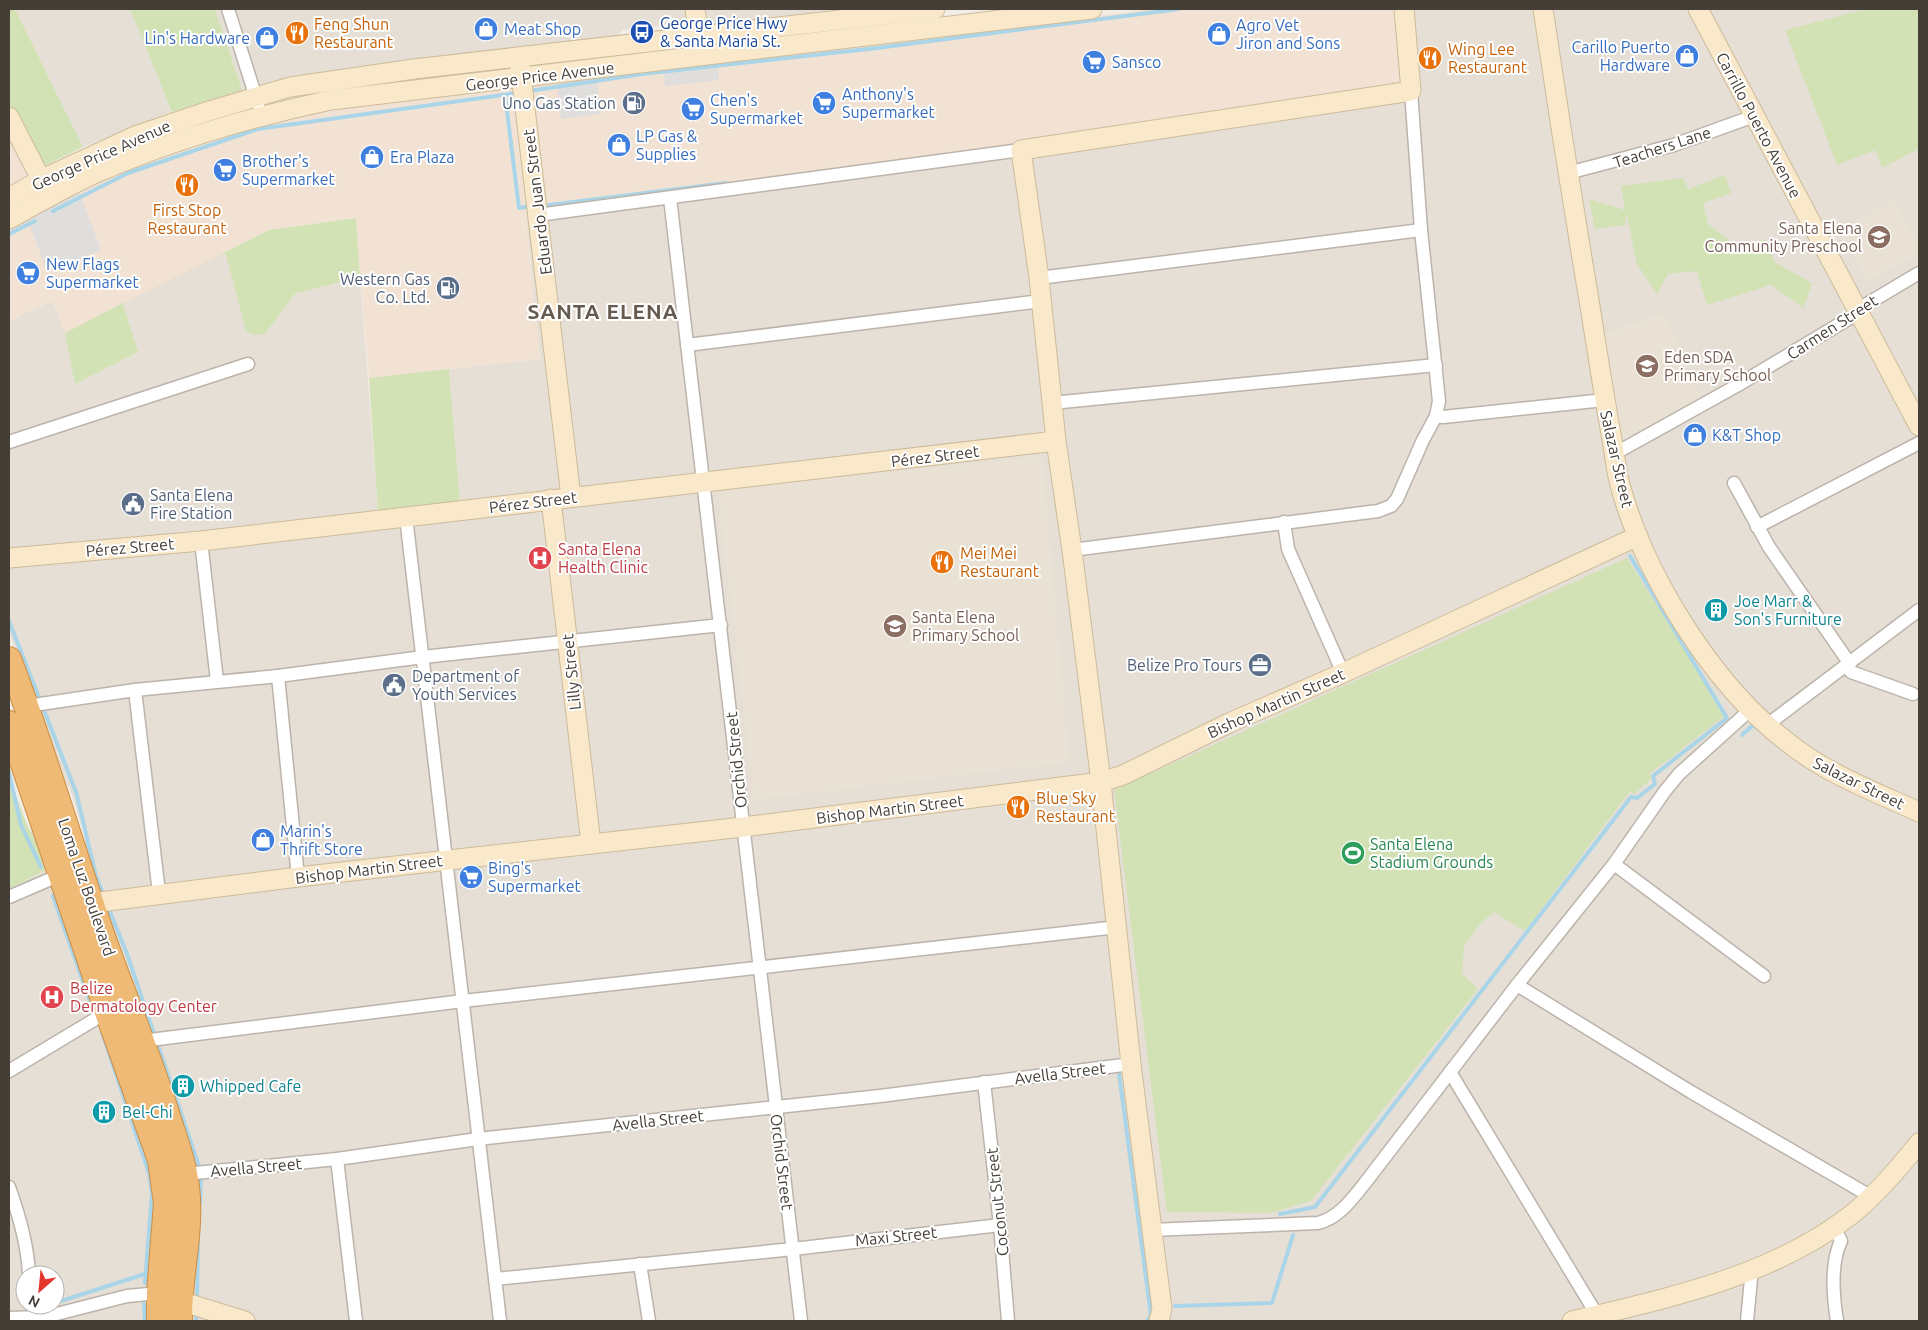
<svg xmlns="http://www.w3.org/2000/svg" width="1928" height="1330" viewBox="0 0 1928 1330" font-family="Ubuntu,sans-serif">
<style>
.residential{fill:#e5dfd6;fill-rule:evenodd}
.commercial{fill:#f1e2d4}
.education{fill:#e9e1d3}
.green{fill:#d2e2b4}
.parking{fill:#e0dedc}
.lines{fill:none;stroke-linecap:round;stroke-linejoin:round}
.stream{stroke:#aad5e8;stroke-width:4}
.street-casing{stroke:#bcb4ab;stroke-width:15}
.secondary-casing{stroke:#cdbb9b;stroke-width:21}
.highway-casing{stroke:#cc8e46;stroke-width:26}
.street{stroke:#fff;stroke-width:12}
.secondary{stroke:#f9e9ca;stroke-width:19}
.highway{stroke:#eeba75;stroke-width:24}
.labels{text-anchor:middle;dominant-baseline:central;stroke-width:4;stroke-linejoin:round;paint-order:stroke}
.transit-label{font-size:16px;fill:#164399;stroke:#fff;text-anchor:start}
.food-label{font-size:16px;fill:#c56008;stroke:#fff;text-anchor:start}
.shop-label{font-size:16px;fill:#366cbe;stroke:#fff;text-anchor:start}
.street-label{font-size:16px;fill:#443e37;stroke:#fff}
.service-label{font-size:16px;fill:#4e5e75;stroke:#fff;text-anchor:end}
.education-label{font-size:16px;fill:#785e54;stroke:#fff;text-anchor:start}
.health-label{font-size:16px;fill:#be3a42;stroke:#fff;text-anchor:start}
.culture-label{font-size:16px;fill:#0d838f;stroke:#fff;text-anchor:start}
.leisure-label{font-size:16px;fill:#27864d;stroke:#fff;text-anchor:start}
.district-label{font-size:21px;font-weight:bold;letter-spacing:1px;fill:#665a4f;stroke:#fff}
</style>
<rect width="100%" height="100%" fill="#f2ede7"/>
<g class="residential">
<polygon points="15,9 130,9 172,112 83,147"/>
<polygon points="215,9 858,9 671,31 658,26 623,30 616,37 290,79 242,90"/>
<polygon points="1405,9 1919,9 1919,1321 187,1321 91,873 83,829 69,787 55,767 9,632 9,321 52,301 65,333 75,384 138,352 123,303 225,252 246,331 265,334 295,294 360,277 378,512 460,503 449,369 540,359 526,218 707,194"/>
<path d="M 47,869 L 147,1156 L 156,1186 L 150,1321 L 9,1321 L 9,890 ZM 25,1275 L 55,1275 L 55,1305 L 25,1305 Z"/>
</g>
<g class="commercial">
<polygon points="1151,9 1405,9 1411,91 707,194 526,218 540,359 369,378 355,218 269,230 65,333 52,301 9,321 9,230 116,174 196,141 313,112 373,103"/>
<polygon points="9,115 32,172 9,186"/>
</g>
<g class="education">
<polygon points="1894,200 1919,245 1919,253 1868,281 1840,231"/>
<polygon points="1665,313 1702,398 1628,439 1619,438 1600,335"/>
<polygon points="1042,456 1069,762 754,800 718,490"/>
</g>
<g class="green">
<polygon points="9,9 15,9 83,147 32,172 9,115"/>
<polygon points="130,9 215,9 242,90 172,112"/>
<polygon points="1867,9 1919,9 1919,149 1882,168 1875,150 1837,165 1785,30"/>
<polygon points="1725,175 1731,193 1703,203 1708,224 1739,248 1765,239 1775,262 1812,283 1804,308 1771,285 1707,305 1697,271 1668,274 1657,294 1637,264 1626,212 1625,225 1595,229 1589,199 1625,210 1621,186 1683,178 1688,189"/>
<polygon points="356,218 360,277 295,294 265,334 256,335 246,331 225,252 269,230"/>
<polygon points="123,303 138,352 75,384 65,333"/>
<polygon points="449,369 460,503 378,512 369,378"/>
<polygon points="1627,558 1726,715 1649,774 1652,778 1634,794 1630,791 1525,931 1494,912 1479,925 1464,947 1462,973 1478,989 1311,1201 1270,1213 1167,1212 1114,790"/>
<polygon points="9,760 14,790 27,825 40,846 47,869 9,890"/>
</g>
<g class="parking">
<polygon points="717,61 719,80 665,86 664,68"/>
<polygon points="596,76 601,114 561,119 557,81"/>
<polygon points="79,192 101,250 47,271 30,226 9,237 9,230"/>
</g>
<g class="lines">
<g class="stream">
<polyline points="529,91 642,74 877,48 1179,9"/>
<polyline points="505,95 519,208 526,207"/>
<polyline points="549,205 726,183"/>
<polyline points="53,211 128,173 258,129 517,93"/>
<polyline points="9,234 35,221"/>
<polyline points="9,621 76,792 96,876 104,896"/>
<polyline points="1742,735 1753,725 1760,730"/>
<polyline points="9,773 21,825 41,867"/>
<polyline points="53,896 92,1007"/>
<polyline points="108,907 127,954 201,1172 200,1204"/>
<polyline points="102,1032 149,1173 152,1193 145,1283"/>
<polyline points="1119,1073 1151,1316 1147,1321"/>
<polyline points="1280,1214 1315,1207 1631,797 1637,798 1655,784 1653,776 1727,718 1630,556"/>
<polyline points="197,1302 198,1241"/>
<polyline points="55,1303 145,1274"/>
<polyline points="144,1304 145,1321"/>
<polyline points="1175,1306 1272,1303 1293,1235"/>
<polyline points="32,1310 47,1305"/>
<polyline points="196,1321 197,1311"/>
</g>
<g class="street-casing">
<g id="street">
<polyline points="228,9 258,104"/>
<polyline points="1568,173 1674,145 1754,116"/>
<polyline points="670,198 801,1321"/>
<polyline points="538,215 1021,150"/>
<polyline points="1039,278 1421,230"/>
<polyline points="687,345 1041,301"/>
<polyline points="1052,403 1436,365"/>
<polyline points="1436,416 1443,417 1604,400"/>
<polyline points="9,442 248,364"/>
<polyline points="1614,454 1738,385 1858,313 1867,304 1919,273"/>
<polyline points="1734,483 1769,547 1850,664"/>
<polyline points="406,517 500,1321"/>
<polyline points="1284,522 1288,549 1343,673"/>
<polyline points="1757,527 1919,443"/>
<polyline points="201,541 217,681"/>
<polyline points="1072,550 1378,511 1391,506 1397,499 1423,440 1436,416 1439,401 1421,230 1411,91"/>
<polyline points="1846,666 1851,672 1913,694"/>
<polyline points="278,676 298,877"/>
<polyline points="135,690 159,893"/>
<polyline points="27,706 135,690 278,676 423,657 721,625"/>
<polyline points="1767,725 1919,610"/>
<polyline points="1614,864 1764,976"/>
<polyline points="9,897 60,875"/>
<polyline points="1517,985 1691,1092 1870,1196"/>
<polyline points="142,1042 150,1040 463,1001 1117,927"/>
<polyline points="9,1071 107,1012"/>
<polyline points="1450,1072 1597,1315"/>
<polyline points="984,1082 1000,1225 1008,1321"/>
<polyline points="337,1159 356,1321"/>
<polyline points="185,1174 337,1159 478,1139 880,1096 1131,1064"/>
<path d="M 9,1187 C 19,1215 28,1245 29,1275"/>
<path d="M 1834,1227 L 1841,1241 C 1830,1264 1833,1296 1837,1321"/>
<path d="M 1151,1230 L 1318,1223 C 1339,1218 1352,1199 1365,1183 L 1517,985 L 1614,864 L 1665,791 L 1679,774 L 1750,710"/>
<polyline points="640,1264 649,1321"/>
<polyline points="495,1279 793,1249 1000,1225"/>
<polyline points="9,1318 45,1317 127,1296 159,1293"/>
<polyline points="1747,1321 1752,1269"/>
</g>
</g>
<g class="secondary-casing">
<g id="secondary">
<polyline points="695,9 701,50"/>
<path d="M 1543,9 C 1557,104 1572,199 1588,294 C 1596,343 1603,391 1612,439 C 1614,453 1616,468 1619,481 C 1643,573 1711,683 1786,741 C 1825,773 1873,791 1919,812"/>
<polyline points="1698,9 1919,426"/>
<polyline points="520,66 571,497"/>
<polyline points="9,117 46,189"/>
<polyline points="9,198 40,180 135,136 209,111 290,87 414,69 935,9"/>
<path d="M 9,219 C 38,203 66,187 96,173 C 172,140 250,117 331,100 L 1092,9"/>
<polyline points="551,499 591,844"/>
<polyline points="9,558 201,541 1056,441"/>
<polyline points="92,903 298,877 743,827 1101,782 1123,775 1229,723 1343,673 1638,536"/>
<polyline points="180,1301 245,1321"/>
<polyline points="1159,1321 1162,1309 1131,1064 1101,782 1072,550 1056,441 1039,278 1021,150 1411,91 1404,9"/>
<path d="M 1572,1321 C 1668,1298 1771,1277 1851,1215 C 1876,1195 1899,1168 1919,1143"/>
</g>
</g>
<g class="highway-casing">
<g id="highway">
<path d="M 9,659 C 45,753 72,850 106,945 C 126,1001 149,1056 167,1113 C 173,1133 181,1153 185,1174 C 195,1224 179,1272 180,1321"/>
<polyline points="9,723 107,1012 160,1160 166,1203 159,1293 159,1321"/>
</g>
</g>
<use href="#street" class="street"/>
<use href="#secondary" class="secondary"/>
<use href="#highway" class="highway"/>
</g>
<defs>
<g id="shop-disc" transform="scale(1.25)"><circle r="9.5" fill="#3f7fe0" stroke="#fff"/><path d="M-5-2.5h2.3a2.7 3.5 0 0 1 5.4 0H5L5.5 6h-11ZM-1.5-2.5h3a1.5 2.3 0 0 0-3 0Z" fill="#fff"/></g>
<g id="bus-disc" transform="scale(1.25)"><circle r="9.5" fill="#1a4fb4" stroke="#fff"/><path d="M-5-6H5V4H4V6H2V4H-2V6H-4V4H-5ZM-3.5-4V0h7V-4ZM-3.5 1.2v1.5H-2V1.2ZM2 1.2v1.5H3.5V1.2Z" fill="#fff"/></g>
<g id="restaurant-disc" transform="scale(1.25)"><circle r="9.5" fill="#e8710a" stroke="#fff"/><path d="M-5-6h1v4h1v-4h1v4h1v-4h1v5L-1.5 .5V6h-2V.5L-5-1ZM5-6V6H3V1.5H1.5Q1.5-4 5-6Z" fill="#fff"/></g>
<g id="supermarket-disc" transform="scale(1.25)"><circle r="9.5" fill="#3f7fe0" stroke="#fff"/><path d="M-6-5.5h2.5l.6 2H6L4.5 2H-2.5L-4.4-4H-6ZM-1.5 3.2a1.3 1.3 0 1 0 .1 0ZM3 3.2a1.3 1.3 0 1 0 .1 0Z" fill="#fff"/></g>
<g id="fuel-disc" transform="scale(1.25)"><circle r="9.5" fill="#5c6f8a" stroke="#fff"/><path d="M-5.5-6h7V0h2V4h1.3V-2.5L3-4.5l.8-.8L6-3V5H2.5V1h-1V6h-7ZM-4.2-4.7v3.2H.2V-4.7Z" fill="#fff"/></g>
<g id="school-disc" transform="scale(1.25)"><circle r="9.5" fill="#8d6e63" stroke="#fff"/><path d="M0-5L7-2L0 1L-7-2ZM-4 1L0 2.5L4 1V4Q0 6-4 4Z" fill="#fff"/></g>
<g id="civic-disc" transform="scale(1.25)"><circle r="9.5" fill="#5c6f8a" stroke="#fff"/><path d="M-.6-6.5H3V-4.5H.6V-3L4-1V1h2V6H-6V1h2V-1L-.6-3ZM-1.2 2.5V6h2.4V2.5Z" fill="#fff"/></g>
<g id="hospital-disc" transform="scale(1.25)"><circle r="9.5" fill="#e0444e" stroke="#fff"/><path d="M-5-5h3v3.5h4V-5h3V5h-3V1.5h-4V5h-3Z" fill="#fff"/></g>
<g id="building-disc" transform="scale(1.25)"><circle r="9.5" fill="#0f9aa8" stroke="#fff"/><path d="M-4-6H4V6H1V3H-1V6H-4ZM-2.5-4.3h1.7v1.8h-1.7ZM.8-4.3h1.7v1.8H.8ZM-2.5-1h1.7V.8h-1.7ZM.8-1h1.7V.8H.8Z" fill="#fff"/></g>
<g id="office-disc" transform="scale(1.25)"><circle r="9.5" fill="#5c6f8a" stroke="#fff"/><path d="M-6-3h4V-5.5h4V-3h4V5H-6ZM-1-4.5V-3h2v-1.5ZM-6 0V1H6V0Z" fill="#fff"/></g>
<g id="stadium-disc" transform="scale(1.25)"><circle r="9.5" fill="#2e9e5b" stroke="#fff"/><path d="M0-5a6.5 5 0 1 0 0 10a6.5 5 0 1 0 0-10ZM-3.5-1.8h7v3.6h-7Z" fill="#fff"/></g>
</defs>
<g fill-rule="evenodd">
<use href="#shop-disc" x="486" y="29"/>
<use href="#bus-disc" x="642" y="32"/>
<use href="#restaurant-disc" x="297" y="33"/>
<use href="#shop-disc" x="1219" y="34"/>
<use href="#shop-disc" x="267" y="38"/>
<use href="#shop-disc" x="1687" y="56"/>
<use href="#restaurant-disc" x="1430" y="58"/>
<use href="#supermarket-disc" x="1094" y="62"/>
<use href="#fuel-disc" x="634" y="103"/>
<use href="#supermarket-disc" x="824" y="103"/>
<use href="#supermarket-disc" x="693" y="109"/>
<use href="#shop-disc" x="619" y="145"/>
<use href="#shop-disc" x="372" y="157"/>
<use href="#supermarket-disc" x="225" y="170"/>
<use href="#restaurant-disc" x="187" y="185"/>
<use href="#school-disc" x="1879" y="237"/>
<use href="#supermarket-disc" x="28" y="273"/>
<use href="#fuel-disc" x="448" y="288"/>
<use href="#school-disc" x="1647" y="366"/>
<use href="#shop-disc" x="1695" y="435"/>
<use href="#civic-disc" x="133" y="504"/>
<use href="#hospital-disc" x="540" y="558"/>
<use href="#restaurant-disc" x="942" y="562"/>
<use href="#building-disc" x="1716" y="610"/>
<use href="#school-disc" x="895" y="626"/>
<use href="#office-disc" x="1260" y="665"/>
<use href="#civic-disc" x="394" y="685"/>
<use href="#restaurant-disc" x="1018" y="807"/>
<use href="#shop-disc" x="263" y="840"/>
<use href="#stadium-disc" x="1353" y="853"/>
<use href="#supermarket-disc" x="471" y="877"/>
<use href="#hospital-disc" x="52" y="997"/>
<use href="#building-disc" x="183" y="1086"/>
<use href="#building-disc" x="104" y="1112"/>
</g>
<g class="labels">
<g class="transit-label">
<text x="660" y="23">George Price Hwy<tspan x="660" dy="18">&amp; Santa Maria St.</tspan></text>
</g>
<g class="food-label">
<text x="314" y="24">Feng Shun<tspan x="314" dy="18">Restaurant</tspan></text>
<text x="1448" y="49">Wing Lee<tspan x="1448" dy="18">Restaurant</tspan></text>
<text x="187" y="210" text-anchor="middle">First Stop<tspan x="187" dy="18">Restaurant</tspan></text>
<text x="960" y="553">Mei Mei<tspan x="960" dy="18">Restaurant</tspan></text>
<text x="1036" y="798">Blue Sky<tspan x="1036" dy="18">Restaurant</tspan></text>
</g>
<g class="shop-label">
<text x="1236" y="25">Agro Vet<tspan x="1236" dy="18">Jiron and Sons</tspan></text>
<text x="504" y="29">Meat Shop</text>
<text x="250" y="38" text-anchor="end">Lin's Hardware</text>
<text x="1670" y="47" text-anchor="end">Carillo Puerto<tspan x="1670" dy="18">Hardware</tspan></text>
<text x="1112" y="62">Sansco</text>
<text x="842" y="94">Anthony's<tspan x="842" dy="18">Supermarket</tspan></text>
<text x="710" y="100">Chen's<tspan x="710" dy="18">Supermarket</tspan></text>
<text x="636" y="136">LP Gas &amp;<tspan x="636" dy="18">Supplies</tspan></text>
<text x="390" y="157">Era Plaza</text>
<text x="242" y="161">Brother's<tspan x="242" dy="18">Supermarket</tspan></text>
<text x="46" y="264">New Flags<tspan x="46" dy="18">Supermarket</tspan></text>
<text x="1712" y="435">K&amp;T Shop</text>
<text x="280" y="831">Marin's<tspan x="280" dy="18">Thrift Store</tspan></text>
<text x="488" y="868">Bing's<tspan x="488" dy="18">Supermarket</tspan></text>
</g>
<g class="street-label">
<text transform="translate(540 76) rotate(-7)">George Price Avenue</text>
<text transform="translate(1759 125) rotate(62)">Carrillo Puerto Avenue</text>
<text transform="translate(1662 147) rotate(-18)">Teachers Lane</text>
<text transform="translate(101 155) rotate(-24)">George Price Avenue</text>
<text transform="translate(537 202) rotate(-97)">Eduardo Juan Street</text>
<text transform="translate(1832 327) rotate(-33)">Carmen Street</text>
<text transform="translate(935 456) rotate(-7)">Pérez Street</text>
<text transform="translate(1617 459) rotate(77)">Salazar Street</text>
<text transform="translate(533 502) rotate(-7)">Pérez Street</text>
<text transform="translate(130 547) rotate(-5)">Pérez Street</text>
<text transform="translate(571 672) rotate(-96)">Lilly Street</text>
<text transform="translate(1276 703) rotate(-24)">Bishop Martin Street</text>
<text transform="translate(736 760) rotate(-96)">Orchid Street</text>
<text transform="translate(1859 783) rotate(26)">Salazar Street</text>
<text transform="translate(890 809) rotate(-7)">Bishop Martin Street</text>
<text transform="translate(369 869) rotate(-7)">Bishop Martin Street</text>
<text transform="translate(87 887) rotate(71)">Loma Luz Boulevard</text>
<text transform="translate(1060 1073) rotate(-7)">Avella Street</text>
<text transform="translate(658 1120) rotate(-6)">Avella Street</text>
<text transform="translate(782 1162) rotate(83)">Orchid Street</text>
<text transform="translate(256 1167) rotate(-5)">Avella Street</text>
<text transform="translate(997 1202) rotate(-96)">Coconut Street</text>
<text transform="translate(896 1236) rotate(-6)">Maxi Street</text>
</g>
<g class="service-label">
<text x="616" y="103">Uno Gas Station</text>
<text x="430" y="279">Western Gas<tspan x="430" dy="18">Co. Ltd.</tspan></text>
<text x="150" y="495" text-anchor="start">Santa Elena<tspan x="150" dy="18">Fire Station</tspan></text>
<text x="1242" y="665">Belize Pro Tours</text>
<text x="412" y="676" text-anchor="start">Department of<tspan x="412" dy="18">Youth Services</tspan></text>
</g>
<g class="education-label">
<text x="1862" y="228" text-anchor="end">Santa Elena<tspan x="1862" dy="18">Community Preschool</tspan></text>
<text x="1664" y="357">Eden SDA<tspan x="1664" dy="18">Primary School</tspan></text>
<text x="912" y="617">Santa Elena<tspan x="912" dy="18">Primary School</tspan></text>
</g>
<g class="health-label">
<text x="558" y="549">Santa Elena<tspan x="558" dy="18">Health Clinic</tspan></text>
<text x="70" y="988">Belize<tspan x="70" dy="18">Dermatology Center</tspan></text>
</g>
<g class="culture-label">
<text x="1734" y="601">Joe Marr &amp;<tspan x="1734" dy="18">Son's Furniture</tspan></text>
<text x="200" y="1086">Whipped Cafe</text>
<text x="122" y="1112">Bel-Chi</text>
</g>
<g class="leisure-label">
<text x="1370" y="844">Santa Elena<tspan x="1370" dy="18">Stadium Grounds</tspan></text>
</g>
<g class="district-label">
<text x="603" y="311">SANTA ELENA</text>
</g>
</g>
<rect width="1928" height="1330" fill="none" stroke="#443e37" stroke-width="20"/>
<g transform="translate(40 1290) rotate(207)"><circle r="24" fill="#ffffff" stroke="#b4b2af"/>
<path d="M0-4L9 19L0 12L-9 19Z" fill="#e3362d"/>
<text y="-8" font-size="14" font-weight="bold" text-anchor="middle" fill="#443e37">N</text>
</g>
</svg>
